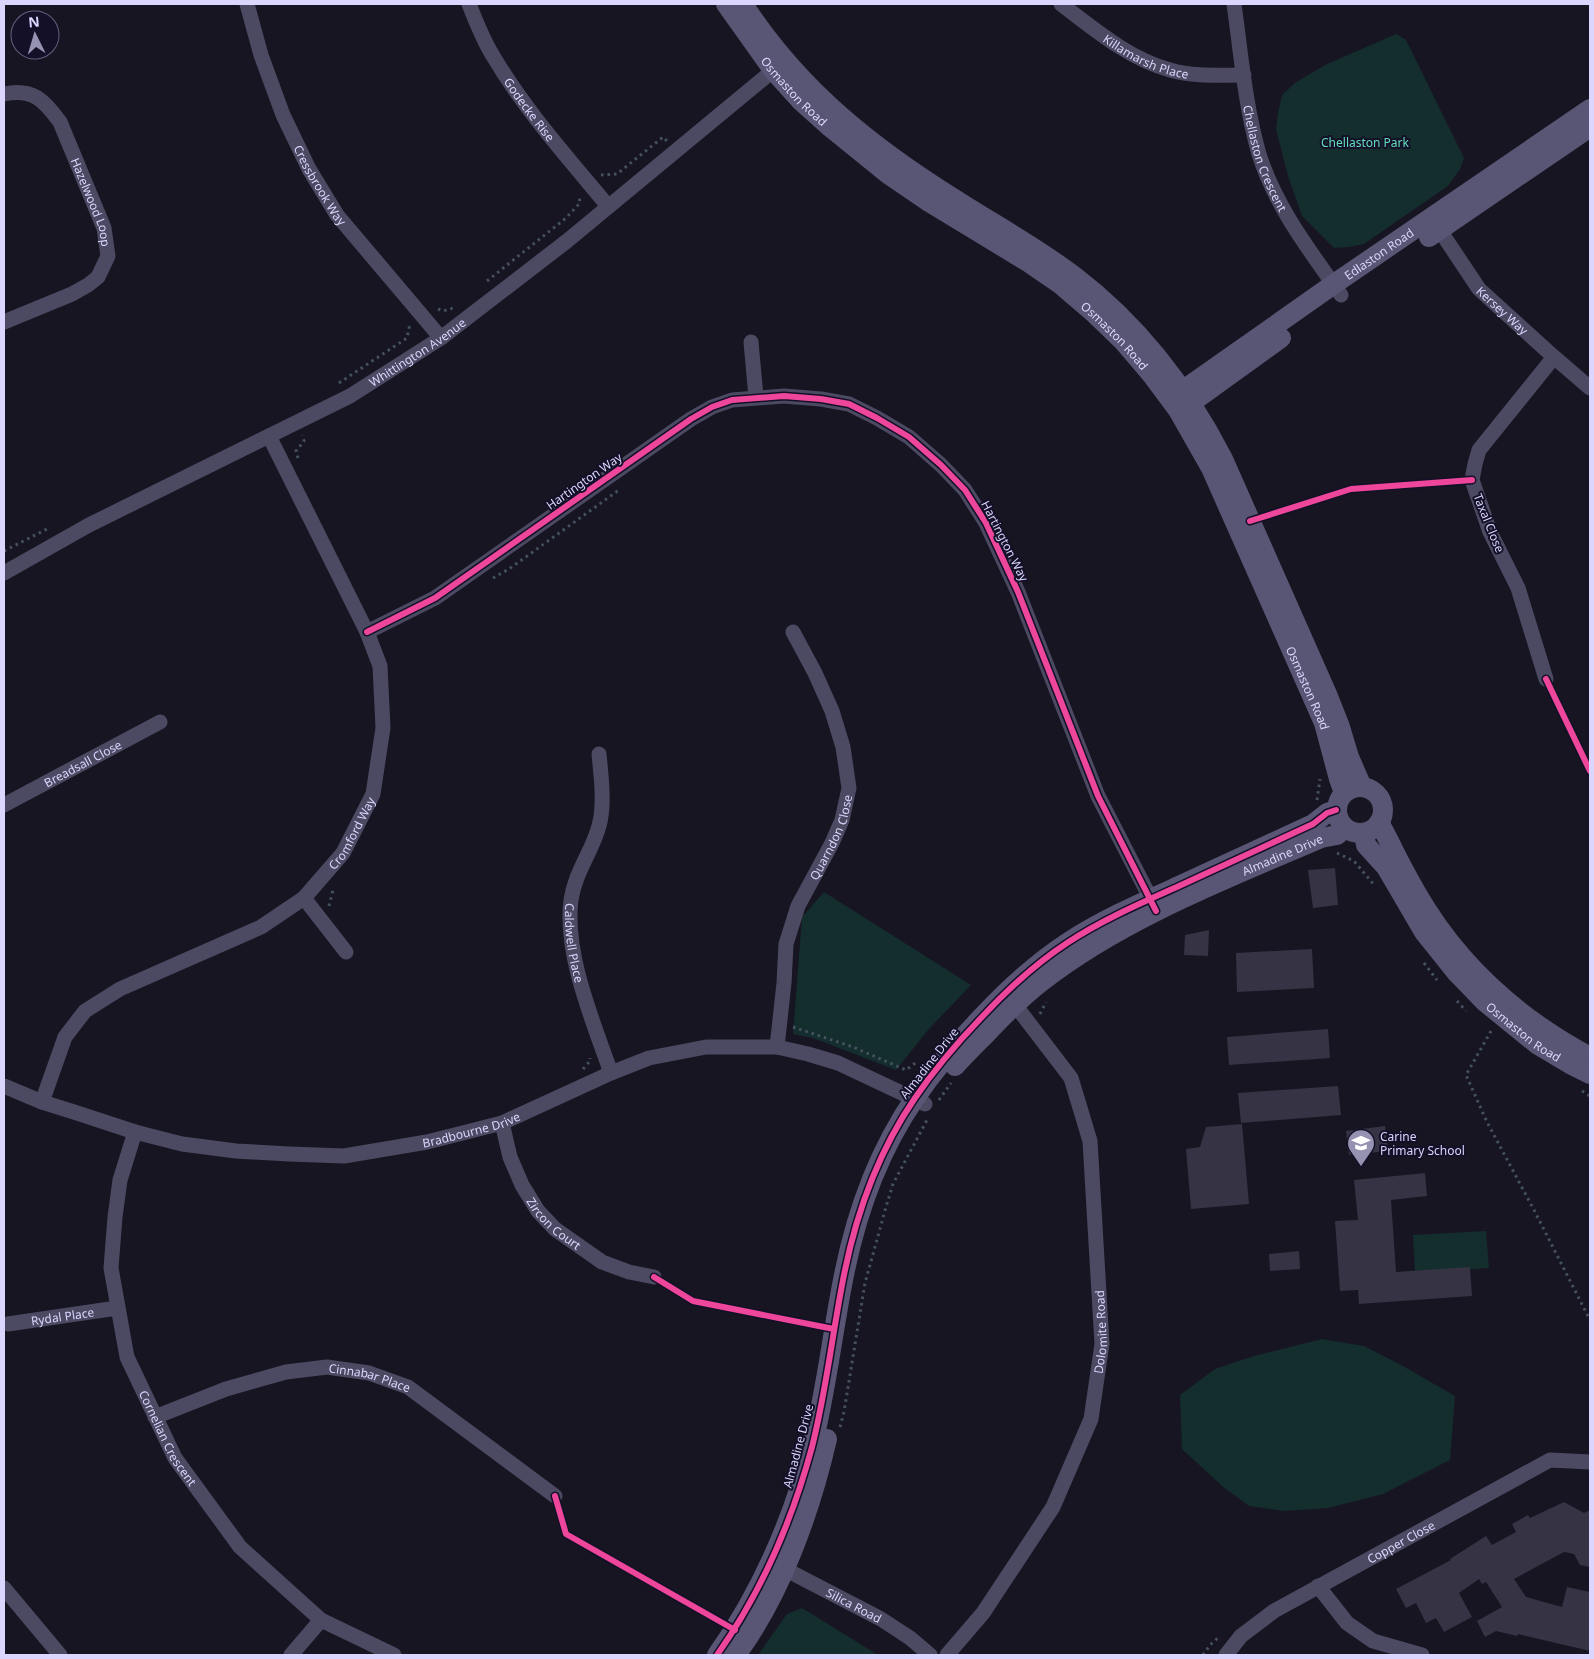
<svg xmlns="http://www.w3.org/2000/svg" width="1594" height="1659" viewBox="0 0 1594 1659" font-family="'Noto Sans',sans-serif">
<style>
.green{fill:#142d2d}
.building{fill:#353344}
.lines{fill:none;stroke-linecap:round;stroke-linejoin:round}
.path{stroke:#45515f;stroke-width:3;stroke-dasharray:2.5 4;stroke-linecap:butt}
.street{stroke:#4b4a62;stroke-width:15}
.secondary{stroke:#585674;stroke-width:20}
.cycleway-casing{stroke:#131027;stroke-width:9}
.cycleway{stroke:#ed469a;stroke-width:6}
.labels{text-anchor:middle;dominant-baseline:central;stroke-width:4;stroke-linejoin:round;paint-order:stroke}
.street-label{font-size:12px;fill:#dad6fe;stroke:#131027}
.park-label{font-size:12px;fill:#62debe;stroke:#131027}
.poi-label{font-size:12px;fill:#dad6fe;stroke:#131027;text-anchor:start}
</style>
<rect width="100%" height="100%" fill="#171522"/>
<g class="green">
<polygon points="1396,34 1406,40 1464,158 1460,169 1448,186 1364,244 1349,247 1334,248 1302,216 1288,176 1276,129 1278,113 1282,95 1295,83 1325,65"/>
<polygon points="824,892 971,985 928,1030 896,1070 813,1038 793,1034 802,917"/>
<polygon points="1486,1231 1489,1268 1415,1273 1413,1235"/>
<polygon points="1322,1339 1364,1346 1403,1366 1455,1396 1450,1460 1383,1494 1328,1508 1284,1511 1249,1506 1222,1486 1182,1449 1180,1395 1215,1369 1254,1356"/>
<polygon points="802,1608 878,1655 758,1655 787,1614"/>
</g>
<g class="building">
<polygon points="1335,868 1338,905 1313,908 1308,870"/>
<polygon points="1209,930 1208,956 1184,955 1185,935"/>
<polygon points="1312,949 1314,988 1237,992 1236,953"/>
<polygon points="1328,1029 1330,1058 1229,1065 1227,1037"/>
<polygon points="1338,1086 1341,1115 1241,1123 1238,1093"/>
<polygon points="1242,1124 1249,1204 1191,1209 1186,1149 1200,1147 1206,1127"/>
<polygon points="1385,1126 1388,1151 1349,1155 1346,1131"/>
<polygon points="1425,1173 1427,1196 1391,1200 1396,1272 1470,1267 1472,1296 1359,1304 1358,1290 1340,1291 1335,1221 1358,1220 1354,1180"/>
<polygon points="1299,1251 1300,1269 1270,1271 1269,1254"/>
<polygon points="1564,1502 1584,1513 1590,1510 1590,1567 1580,1565 1574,1554 1564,1552 1514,1579 1526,1597 1562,1607 1567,1587 1590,1592 1590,1651 1518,1634 1517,1636 1496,1631 1485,1637 1477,1621 1502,1607 1486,1582 1482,1584 1479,1579 1459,1593 1472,1617 1444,1632 1436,1618 1426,1623 1416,1603 1406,1608 1396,1589 1451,1560 1450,1559 1486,1536 1492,1545 1516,1532 1512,1524 1528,1515 1530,1518"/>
</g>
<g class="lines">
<g class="path">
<polyline points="601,175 617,174 663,137 667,141"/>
<polyline points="487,281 566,218 580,203 579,195"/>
<polyline points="438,309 443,311 453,308"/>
<polyline points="339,383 407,338 410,324"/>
<polyline points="298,458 296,451 304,441 302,435"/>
<polyline points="4,551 47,529"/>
<polyline points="493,578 509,569 619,490"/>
<polyline points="1317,800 1320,779"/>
<polyline points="1337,853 1354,861 1375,886"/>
<polyline points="329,906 333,890"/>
<polyline points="1424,963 1437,980"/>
<polyline points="1457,1001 1466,1011"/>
<polyline points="1040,1014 1046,1002"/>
<polyline points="793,1027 853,1047 906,1070 918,1061"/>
<polyline points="1491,1031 1466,1075 1487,1122 1534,1210 1590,1320"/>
<polyline points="583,1069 590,1061 590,1058"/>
<polyline points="1582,1091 1590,1096"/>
<polyline points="939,1100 951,1083"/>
<polyline points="840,1427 844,1412 865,1283 886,1207 893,1184 928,1118"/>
<polyline points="1203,1655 1210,1645 1219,1637"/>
</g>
<g class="street">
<path id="s1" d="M 247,4 L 261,55 L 283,115 L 309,169 L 337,215 L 441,338"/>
<path id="s2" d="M 469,4 C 476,22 483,40 493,56 C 525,110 568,158 608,206"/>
<path id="s3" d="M 1061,4 C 1094,29 1129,59 1170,70 C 1194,77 1219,75 1244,75"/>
<path id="s4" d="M 1234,4 C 1241,54 1245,105 1259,154 C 1275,206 1310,251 1341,295"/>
<path id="s5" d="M 4,94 C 33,88 44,100 60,122 L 104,228 L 108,256 L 98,277 L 88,285 L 72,294 L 4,322"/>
<path id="s6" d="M 1435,223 L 1479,289 L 1554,357 L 1590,388"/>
<polyline points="751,342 756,397"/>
<path id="s7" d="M 4,573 L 89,525 L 350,396 L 441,338 L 567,241 L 781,64"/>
<polyline points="367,632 435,598 691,419 712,407 732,400 784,396 821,399 849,404 877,418 909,437 941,465 965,490 986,523 1018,592 1098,796 1155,907"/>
<polyline points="1546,679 1518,588 1490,532 1472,480 1475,464 1479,450 1554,357"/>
<path id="s8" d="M 599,754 C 601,775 605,805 599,826 C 592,852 575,872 571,900 C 564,954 593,1021 611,1073"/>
<path id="s9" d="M 4,805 L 160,722"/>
<polyline points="304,898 346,952"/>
<path id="s10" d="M 777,1047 L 784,983 L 786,944 L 798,906 L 832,843 L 842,820 L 849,788 L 843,747 L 832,711 L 815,673 L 793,632"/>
<path id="s11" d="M 4,1086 L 42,1102 L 74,1112 L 135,1132 L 182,1144 L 236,1151 L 289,1154 L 344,1156 L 427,1142 L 502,1123 L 611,1073 L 649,1058 L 706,1047 L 777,1047 L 808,1054 L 838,1063 L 925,1104"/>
<path id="s12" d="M 42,1102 L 65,1037 L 85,1011 L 120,989 L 261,927 L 304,898 L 343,853 L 373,794 L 383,728 L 380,666 L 367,632 L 269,436"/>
<path id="s13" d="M 502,1123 L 510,1157 L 522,1185 L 538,1211 L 555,1229 L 602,1262 L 629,1272 L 654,1277"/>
<path id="s14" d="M 135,1132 L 120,1180 L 115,1217 L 111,1268 L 127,1357 L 175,1458 L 240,1547 L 321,1620 L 394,1655"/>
<path id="s15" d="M 8,1324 L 117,1308"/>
<path id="s16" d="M 155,1417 L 226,1389 L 286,1372 L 327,1367 L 369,1373 L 408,1387 L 555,1496"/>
<path id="s17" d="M 775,1564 L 881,1619 L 910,1638 L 930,1655"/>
<polyline points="1318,1586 1347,1623 1373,1641 1422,1655"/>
<polyline points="4,1588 60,1655"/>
<polyline points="291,1655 321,1620"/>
<path id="s18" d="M 947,1655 L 983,1613 L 1053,1507 L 1091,1419 L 1102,1344 L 1090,1141 L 1071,1078 L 1009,997"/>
<path id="s19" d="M 1226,1655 L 1241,1636 L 1274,1611 L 1550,1460 L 1590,1462"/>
</g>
<g class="secondary">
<path id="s20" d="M 726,4 L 773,70 L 801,101 L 830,127 L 888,174 L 929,202 L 1028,262 L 1060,284 L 1095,314 L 1123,341 L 1152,375 L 1178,410 L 1211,468 L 1324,723 L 1339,779 L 1344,793"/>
<path d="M 743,4 C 798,89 871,147 956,200 C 995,225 1036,247 1074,276 C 1137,324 1187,389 1223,459 L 1327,694 L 1340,727 L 1349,757 L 1362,787"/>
<polyline points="1429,237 1590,127"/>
<path id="s21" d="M 1173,399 L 1182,391 L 1334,284 L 1590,109"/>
<polyline points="1180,409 1191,403 1281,338"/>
<circle cx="1360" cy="810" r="23"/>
<path d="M 1379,823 C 1384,830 1386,836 1390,843 C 1398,860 1408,878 1417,894 C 1458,965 1519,1019 1590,1057"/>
<path id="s22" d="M 1364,833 L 1366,845 L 1386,867 L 1424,932 L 1456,972 L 1485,1002 L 1538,1045 L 1570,1064 L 1590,1074"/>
<path id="s23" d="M 955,1066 C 964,1056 974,1046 984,1036 C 1002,1017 1020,998 1041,982 C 1121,919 1228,878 1321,838 L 1337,835 L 1345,828"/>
<path d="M 717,1655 C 761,1593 792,1521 812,1447 C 826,1392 832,1336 843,1280 C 855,1217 878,1152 915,1098 C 934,1070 957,1043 981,1018 C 1007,990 1035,964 1067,943 C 1102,920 1141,903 1179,886 C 1224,865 1269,844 1313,824 L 1327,813 L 1336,810"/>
<path d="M 736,1655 C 781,1594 810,1512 827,1439"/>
</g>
<g class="cycleway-casing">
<g id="cycleway">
<polyline points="1250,521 1351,489 1472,480"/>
<polyline points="367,632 435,598 691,419 712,407 732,400 784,396 821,399 849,404 877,418 909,437 941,465 965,490 986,523 1018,592 1098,796 1156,911"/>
<polyline points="1546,679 1590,771"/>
<polyline points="654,1277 693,1301 834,1329"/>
<polyline points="555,1496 566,1534 735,1630"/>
<path d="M 717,1655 C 761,1593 792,1521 812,1447 C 826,1392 832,1336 843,1280 C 855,1217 878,1152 915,1098 C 934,1070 957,1043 981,1018 C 1007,990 1035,964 1067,943 C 1102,920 1141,903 1179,886 C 1224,865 1269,844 1313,824 L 1327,813 L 1336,810"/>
</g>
</g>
<use href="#cycleway" class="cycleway"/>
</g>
<defs>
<g id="school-pin" transform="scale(1.4375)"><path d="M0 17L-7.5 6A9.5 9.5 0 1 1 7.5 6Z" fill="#9692b1" stroke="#131027"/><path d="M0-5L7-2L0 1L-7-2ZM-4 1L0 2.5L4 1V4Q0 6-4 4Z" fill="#fff"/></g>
</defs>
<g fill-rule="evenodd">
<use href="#school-pin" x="1361" y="1143"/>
</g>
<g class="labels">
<g class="street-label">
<text stroke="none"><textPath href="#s3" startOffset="101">Killamarsh Place</textPath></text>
<text stroke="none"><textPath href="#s20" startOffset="111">Osmaston Road</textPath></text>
<text stroke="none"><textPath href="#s2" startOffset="122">Godecke Rise</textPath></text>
<text stroke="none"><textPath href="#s4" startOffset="158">Chellaston Crescent</textPath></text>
<text stroke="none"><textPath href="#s1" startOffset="196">Cressbrook Way</textPath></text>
<text stroke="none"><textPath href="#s5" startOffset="154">Hazelwood Loop</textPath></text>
<text stroke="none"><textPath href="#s21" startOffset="252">Edlaston Road</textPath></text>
<text stroke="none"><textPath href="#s6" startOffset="111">Kersey Way</textPath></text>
<text stroke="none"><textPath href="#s20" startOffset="516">Osmaston Road</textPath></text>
<text stroke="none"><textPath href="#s7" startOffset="469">Whittington Avenue</textPath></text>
<text transform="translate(584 481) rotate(-35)">Hartington Way</text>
<text transform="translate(1489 523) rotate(68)">Taxal Close</text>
<text transform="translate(1005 541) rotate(63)">Hartington Way</text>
<text stroke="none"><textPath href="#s20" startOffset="921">Osmaston Road</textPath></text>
<text stroke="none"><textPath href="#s9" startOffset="89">Breadsall Close</textPath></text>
<text stroke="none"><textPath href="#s12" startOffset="430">Cromford Way</textPath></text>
<text stroke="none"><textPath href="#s10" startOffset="220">Quarndon Close</textPath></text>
<text stroke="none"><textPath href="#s23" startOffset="394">Almadine Drive</textPath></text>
<text stroke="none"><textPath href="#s8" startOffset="195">Caldwell Place</textPath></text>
<text stroke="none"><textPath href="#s22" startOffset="259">Osmaston Road</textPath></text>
<text transform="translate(929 1063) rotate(-52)">Almadine Drive</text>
<text stroke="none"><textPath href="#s11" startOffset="480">Bradbourne Drive</textPath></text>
<text stroke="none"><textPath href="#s13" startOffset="116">Zircon Court</textPath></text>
<text stroke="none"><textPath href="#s15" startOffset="55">Rydal Place</textPath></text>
<text stroke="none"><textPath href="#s18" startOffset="366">Dolomite Road</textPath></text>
<text stroke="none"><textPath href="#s16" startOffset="224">Cinnabar Place</textPath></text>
<text stroke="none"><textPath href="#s14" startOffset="320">Cornelian Crescent</textPath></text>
<text transform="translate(798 1446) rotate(-75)">Almadine Drive</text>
<text stroke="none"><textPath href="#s19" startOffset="210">Copper Close</textPath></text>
<text stroke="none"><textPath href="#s17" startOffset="89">Silica Road</textPath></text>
</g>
<g class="park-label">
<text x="1365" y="142">Chellaston Park</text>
</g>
<g class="poi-label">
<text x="1380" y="1136">Carine<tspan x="1380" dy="14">Primary School</tspan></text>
</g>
</g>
<rect width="1594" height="1659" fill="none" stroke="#dad6fe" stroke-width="10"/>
<g transform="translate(35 35) rotate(355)"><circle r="24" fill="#131027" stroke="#635f7d"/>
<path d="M0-4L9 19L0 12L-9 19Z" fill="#9692b1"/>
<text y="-8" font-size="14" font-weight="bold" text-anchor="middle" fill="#dad6fe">N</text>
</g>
</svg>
